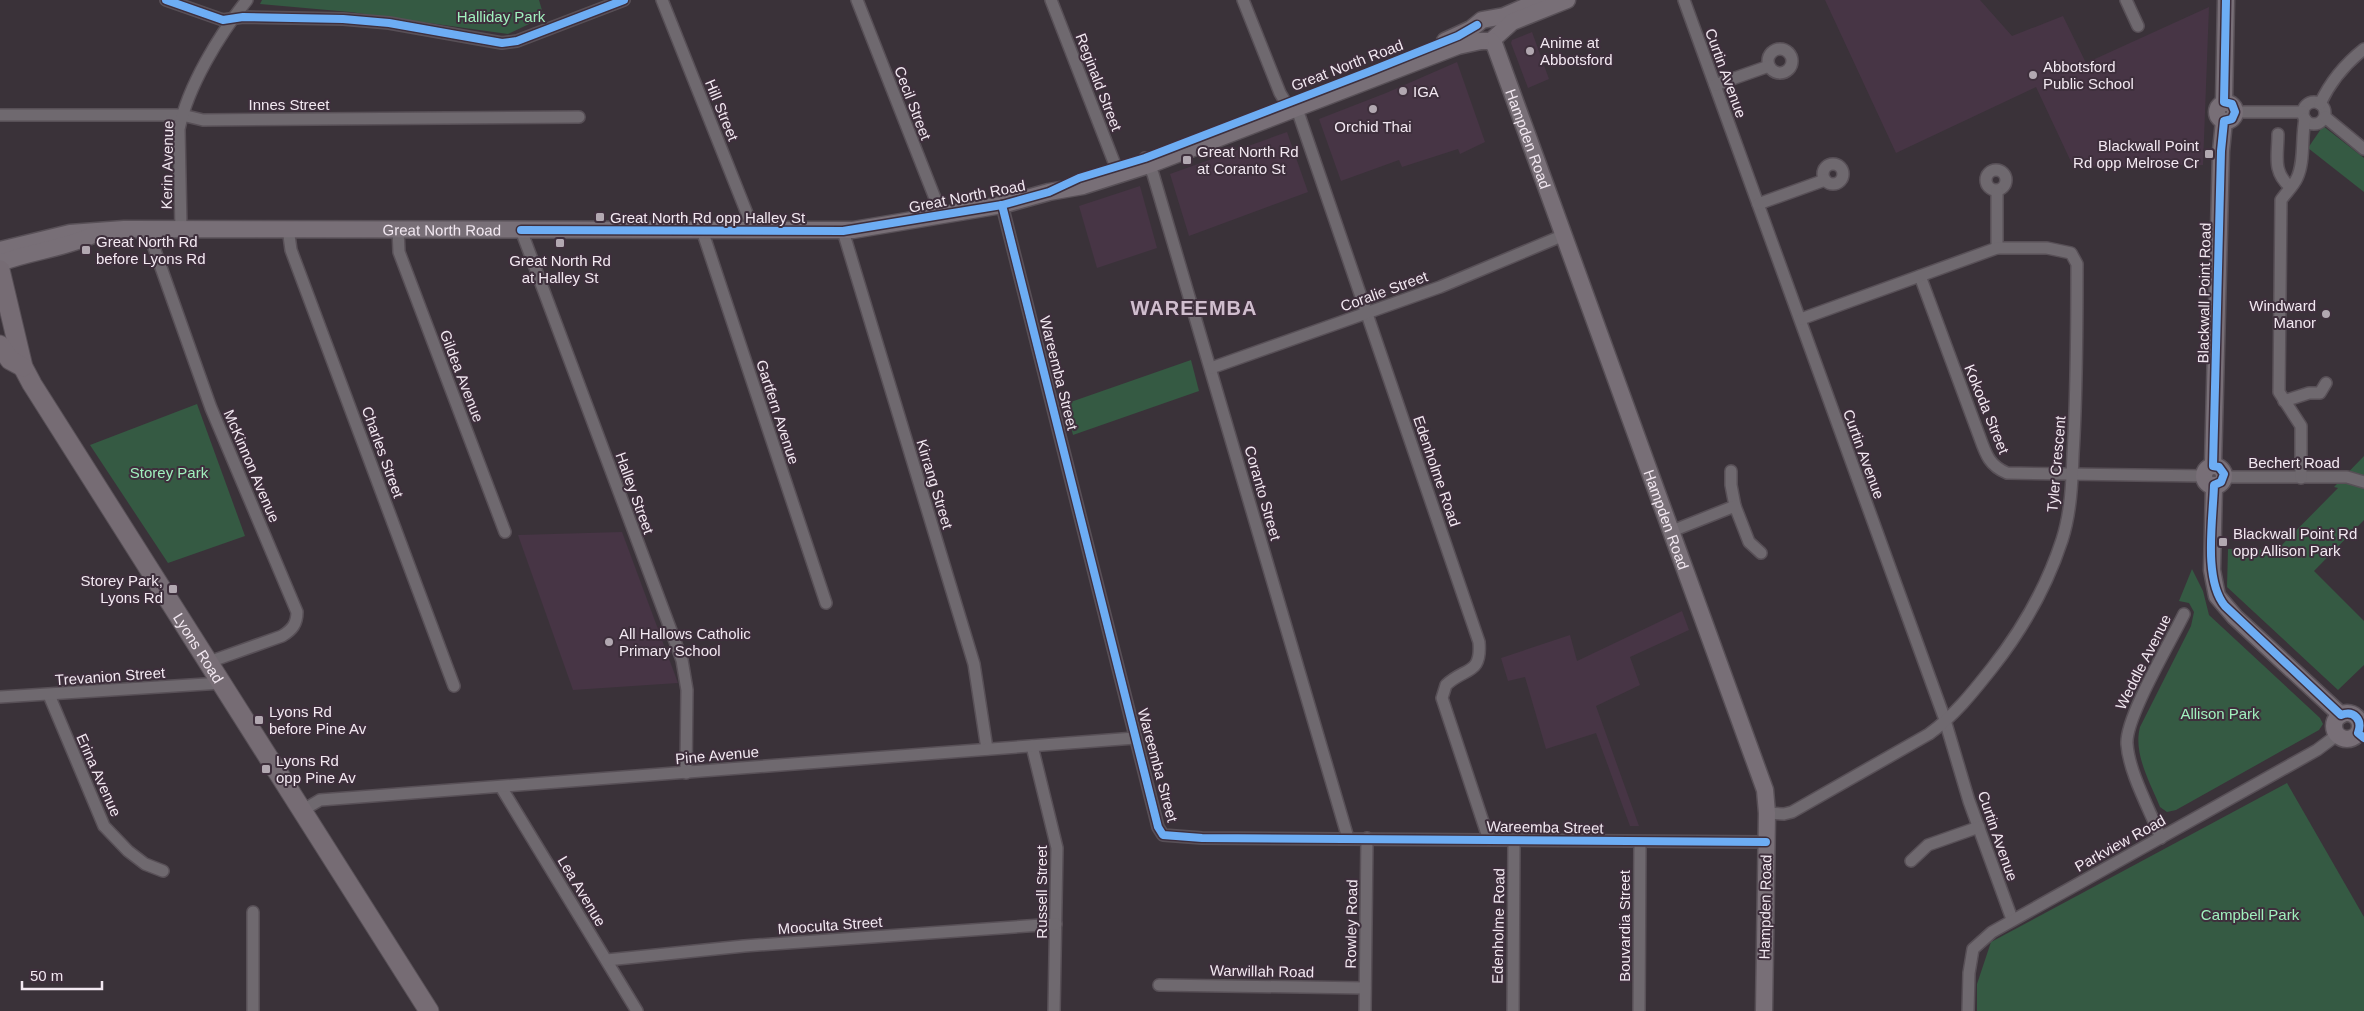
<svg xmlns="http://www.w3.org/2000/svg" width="2364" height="1011" viewBox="0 0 2364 1011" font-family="Helvetica,sans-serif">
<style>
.built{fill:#473545}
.green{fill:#355a43}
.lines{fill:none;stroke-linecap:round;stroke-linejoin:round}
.street-casing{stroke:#585057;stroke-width:14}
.secondary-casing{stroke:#585057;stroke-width:19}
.primary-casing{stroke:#585057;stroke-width:21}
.street{stroke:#6f696f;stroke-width:11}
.secondary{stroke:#786f77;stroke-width:16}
.primary{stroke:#766c74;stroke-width:19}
.cycleway-casing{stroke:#3e2f3c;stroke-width:11}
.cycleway{stroke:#6dadf4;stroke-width:8}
.poi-dot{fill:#b2a8b1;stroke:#3e2f3c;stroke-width:2}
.labels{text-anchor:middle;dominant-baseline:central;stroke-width:4;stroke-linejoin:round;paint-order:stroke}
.park-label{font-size:15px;fill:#a0f0bd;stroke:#3e2f3c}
.poi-label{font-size:15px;fill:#f2e8f1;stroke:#3e2f3c;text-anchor:start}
.street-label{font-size:15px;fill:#f2e8f1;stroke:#3e2f3c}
.district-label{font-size:20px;font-weight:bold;letter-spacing:1px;fill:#d0bece;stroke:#3e2f3c}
</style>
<rect width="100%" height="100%" fill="#3a3239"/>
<g class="built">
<polygon points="1825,0 1980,0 2012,36 2063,16 2086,63 2209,7 2203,165 2129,165 2127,167 2073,166 2036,87 1896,153"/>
<polygon points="1532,32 1549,79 1528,88 1511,43 1512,40"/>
<polygon points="1457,62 1485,142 1460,154 1458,149 1402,167 1399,160 1341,181 1319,119 1386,93"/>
<polygon points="1287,132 1308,192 1189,236 1170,174"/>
<polygon points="1140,186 1157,248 1097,268 1079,206"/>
<polygon points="622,532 678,683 573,690 518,535"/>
<polygon points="1682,611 1689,630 1630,657 1640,685 1596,706 1639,826 1630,826 1596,733 1546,749 1525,677 1508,681 1501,658 1570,635 1577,661"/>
</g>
<g class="green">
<polygon points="262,0 539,0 544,17 508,34 350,12 260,4"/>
<polygon points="2323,126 2364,158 2364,192 2308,148"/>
<polygon points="1191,360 1199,391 1073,435 1065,404"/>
<polygon points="197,404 245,536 168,563 90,445"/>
<polygon points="2364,456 2364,520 2314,571 2364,621 2364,665 2338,690 2227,587 2228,549 2277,550 2338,488 2334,487"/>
<path d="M 2192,569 L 2203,591 L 2209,615 L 2320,718 L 2323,724 L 2319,730 L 2176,810 L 2167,812 L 2160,807 C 2150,782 2133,754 2140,727 L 2191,626 L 2194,612 L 2189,603 L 2179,601 Z"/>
<polygon points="2287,783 2364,917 2364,1011 1977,1011 1977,984 1991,942"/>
</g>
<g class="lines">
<g class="street-casing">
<g id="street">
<polyline points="166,0 223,20 243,17 343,19 389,23 502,43 517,41 624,0"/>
<polyline points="662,0 754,231"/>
<polyline points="857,0 942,216"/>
<polyline points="1051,0 1119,175"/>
<path d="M 1243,0 L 1280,93 L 1286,103 L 1297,109 L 1479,642 C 1482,675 1465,667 1446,685 L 1442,698 L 1489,840"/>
<polyline points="1684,0 1944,717 1969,801 2012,919"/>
<polyline points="2126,0 2138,26"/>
<circle cx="1780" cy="61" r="12"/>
<polyline points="1715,85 1769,66"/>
<circle cx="2314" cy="113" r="11"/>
<path d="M 2320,104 C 2330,82 2345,64 2364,49"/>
<polyline points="2235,112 2303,112"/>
<polyline points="0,115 182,115 203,120 579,117"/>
<polyline points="2325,117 2364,149"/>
<path d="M 2278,134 C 2278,156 2272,171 2290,187"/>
<polyline points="1145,158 1153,174 1348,838"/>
<circle cx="1833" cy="174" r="10"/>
<circle cx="1996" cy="180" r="10"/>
<polyline points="1758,204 1825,180"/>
<polyline points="1002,205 1158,827 1163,835 1202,838 1766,842"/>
<path d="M 147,228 L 211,408 L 297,612 C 297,624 292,630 282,636 L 209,662"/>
<polyline points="288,228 291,250 454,686"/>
<path d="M 181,229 L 179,129 C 188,86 219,35 247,0"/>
<polyline points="398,229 399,252 505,532"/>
<polyline points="521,230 682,660 687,690 686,773"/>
<polyline points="702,230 826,603"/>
<polyline points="843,231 974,664 987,749"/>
<polyline points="1997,248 1997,191"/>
<path d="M 1920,276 L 1980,438 C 1986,455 1990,466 2007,473 L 2205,476"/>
<polyline points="1211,368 1440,287 1564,235"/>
<polyline points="2284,401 2309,393 2320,393 2326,383"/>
<polyline points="1731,471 1731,485 1735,506"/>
<polyline points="2224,477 2347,477 2364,482"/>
<path d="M 2301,478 L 2301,426 L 2279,392 L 2281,200 C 2286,193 2294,185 2297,178 C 2305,161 2301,138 2305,119"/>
<polyline points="1672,531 1735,506 1749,542 1761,553"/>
<polyline points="49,695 104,826 128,851 145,864 163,871"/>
<polyline points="0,697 222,683"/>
<polyline points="1032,746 1057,848 1054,1011"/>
<polyline points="501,787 637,1011"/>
<polyline points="303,810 320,800 1135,738"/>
<path d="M 1767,813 L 1784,814 L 1792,812 L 1929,734 C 1954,716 1973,692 1992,668 C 2022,630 2047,586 2062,540 C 2071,512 2072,482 2073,454 C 2077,391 2077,327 2077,264 L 2071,253 L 2047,248 L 1997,248 L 1801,319"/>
<path d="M 2161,838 C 2150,810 2129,773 2127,744 C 2125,718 2171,641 2184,614"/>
<polyline points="1911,861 1928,845 1979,827"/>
<polyline points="607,960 744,946 1056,924"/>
<polyline points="1159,985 1365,988"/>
<polyline points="253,1011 253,912"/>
<polyline points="1365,1011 1367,838"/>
<polyline points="1513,1011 1514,841"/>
<polyline points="1639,1011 1640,842"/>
<polyline points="1968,1011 1969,973 1973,949 1992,932 2317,750 2337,735"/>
</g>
</g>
<g class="secondary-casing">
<g id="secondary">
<polyline points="1445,41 1471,29 1482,20 1504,16 1541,0"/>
<polyline points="1481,41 1491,41 1512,22 1567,0"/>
<path id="s1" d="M 1491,41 L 1495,46 L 1765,790 L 1767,813 L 1764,1011"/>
<polyline points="2224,102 2226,0"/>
<circle cx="2226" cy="112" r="9"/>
<path id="s2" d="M 0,250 L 70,233 L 124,229 L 853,230 L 1002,205 L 1049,192 L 1083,186 L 1149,165 L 1458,46 L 1481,41"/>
<path d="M 0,263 C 31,251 63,249 93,235"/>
<polyline points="2213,466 2221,151 2224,121"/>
<circle cx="2214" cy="476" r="10"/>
<polyline points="2214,485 2212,570 2217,596 2235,617 2341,715"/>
<circle cx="2347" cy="726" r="13"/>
</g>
</g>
<g class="primary-casing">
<g id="primary">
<path id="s3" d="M 0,270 L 23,367 L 32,384 L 429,1011"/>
<polyline points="0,345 10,360 23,367"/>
</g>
</g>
<use href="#street" class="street"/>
<use href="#secondary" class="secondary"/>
<use href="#primary" class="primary"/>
<g class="cycleway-casing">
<g id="cycleway">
<polyline points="166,0 223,20 243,17 343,19 389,23 502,43 517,41 624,0"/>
<path d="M 2226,0 L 2224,102 L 2232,104 L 2235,112 L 2232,119 L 2224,121 L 2221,151 L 2213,466 L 2219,467 L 2224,474 L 2221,482 L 2214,485 C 2213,519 2203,580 2225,606 L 2341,715 C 2354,710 2363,720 2358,733 L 2364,738"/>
<polyline points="1002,205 1158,827 1163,835 1202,838 1766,842"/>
<polyline points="521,230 843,231 1002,205 1049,192 1079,178 1145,158 1368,72 1458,36 1477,25"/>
</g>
</g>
<use href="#cycleway" class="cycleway"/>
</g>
<g class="poi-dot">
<circle cx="1530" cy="51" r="5"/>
<circle cx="2033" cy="75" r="5"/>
<circle cx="1403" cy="91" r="5"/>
<circle cx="1373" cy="109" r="5"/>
<rect x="2204" y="149" width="10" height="10" rx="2.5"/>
<rect x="1182" y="155" width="10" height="10" rx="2.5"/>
<rect x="595" y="212" width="10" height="10" rx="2.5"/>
<rect x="555" y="238" width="10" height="10" rx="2.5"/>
<rect x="81" y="245" width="10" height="10" rx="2.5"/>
<circle cx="2326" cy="314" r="5"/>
<rect x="2218" y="537" width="10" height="10" rx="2.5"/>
<rect x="168" y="584" width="10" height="10" rx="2.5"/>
<circle cx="609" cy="642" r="5"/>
<rect x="254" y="715" width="10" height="10" rx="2.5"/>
<rect x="261" y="764" width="10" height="10" rx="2.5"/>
</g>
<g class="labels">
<g class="park-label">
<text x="501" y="16">Halliday Park</text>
<text x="169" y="472">Storey Park</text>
<text x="2220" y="713">Allison Park</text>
<text x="2250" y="914">Campbell Park</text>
</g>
<g class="poi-label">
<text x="1540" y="42">Anime at<tspan x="1540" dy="17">Abbotsford</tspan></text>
<text x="2043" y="66">Abbotsford<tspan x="2043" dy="17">Public School</tspan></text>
<text x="1413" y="91">IGA</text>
<text x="1373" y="126" text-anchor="middle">Orchid Thai</text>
<text x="2199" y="145" text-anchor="end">Blackwall Point<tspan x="2199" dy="17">Rd opp Melrose Cr</tspan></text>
<text x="1197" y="151">Great North Rd<tspan x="1197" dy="17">at Coranto St</tspan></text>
<text x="610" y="217">Great North Rd opp Halley St</text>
<text x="96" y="241">Great North Rd<tspan x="96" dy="17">before Lyons Rd</tspan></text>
<text x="560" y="260" text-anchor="middle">Great North Rd<tspan x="560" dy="17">at Halley St</tspan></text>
<text x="2316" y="305" text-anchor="end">Windward<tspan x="2316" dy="17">Manor</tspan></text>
<text x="2233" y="533">Blackwall Point Rd<tspan x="2233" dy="17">opp Allison Park</tspan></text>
<text x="163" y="580" text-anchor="end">Storey Park,<tspan x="163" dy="17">Lyons Rd</tspan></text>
<text x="619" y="633">All Hallows Catholic<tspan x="619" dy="17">Primary School</tspan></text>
<text x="269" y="711">Lyons Rd<tspan x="269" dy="17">before Pine Av</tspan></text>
<text x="276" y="760">Lyons Rd<tspan x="276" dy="17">opp Pine Av</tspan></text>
</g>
<g class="street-label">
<text transform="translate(1347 65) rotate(-21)">Great North Road</text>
<text transform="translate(1726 73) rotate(70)">Curtin Avenue</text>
<text transform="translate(1099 82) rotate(69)">Reginald Street</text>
<text transform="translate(913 103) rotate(69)">Cecil Street</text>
<text x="289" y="104">Innes Street</text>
<text transform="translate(722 110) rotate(68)">Hill Street</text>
<text stroke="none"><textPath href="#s1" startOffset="105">Hampden Road</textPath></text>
<text transform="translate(167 165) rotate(-89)">Kerin Avenue</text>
<text transform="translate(967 196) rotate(-11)">Great North Road</text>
<text stroke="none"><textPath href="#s2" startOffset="444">Great North Road</textPath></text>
<text transform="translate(1384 291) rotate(-20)">Coralie Street</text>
<text transform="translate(2204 293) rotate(-89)">Blackwall Point Road</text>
<text transform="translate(1059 373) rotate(76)">Wareemba Street</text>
<text transform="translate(462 376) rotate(69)">Gildea Avenue</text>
<text transform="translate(1987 409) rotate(68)">Kokoda Street</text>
<text transform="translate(778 412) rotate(72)">Gartfern Avenue</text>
<text transform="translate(383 452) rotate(70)">Charles Street</text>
<text transform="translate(1864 454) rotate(70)">Curtin Avenue</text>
<text x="2294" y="462">Bechert Road</text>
<text transform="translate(2056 464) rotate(-85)">Tyler Crescent</text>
<text transform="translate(252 466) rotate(67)">McKinnon Avenue</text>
<text transform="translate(1437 471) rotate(71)">Edenholme Road</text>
<text transform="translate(935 484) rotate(73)">Kirrang Street</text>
<text transform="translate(635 493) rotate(70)">Halley Street</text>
<text transform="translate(1263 493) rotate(74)">Coranto Street</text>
<text stroke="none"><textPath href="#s1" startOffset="510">Hampden Road</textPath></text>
<text stroke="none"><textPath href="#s3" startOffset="431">Lyons Road</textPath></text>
<text transform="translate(2143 662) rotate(-63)">Weddle Avenue</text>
<text transform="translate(110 676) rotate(-4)">Trevanion Street</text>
<text transform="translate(717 755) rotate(-5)">Pine Avenue</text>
<text transform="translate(1158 765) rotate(75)">Wareemba Street</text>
<text transform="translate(99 775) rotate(66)">Erina Avenue</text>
<text transform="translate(1545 827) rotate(1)">Wareemba Street</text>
<text transform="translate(1998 836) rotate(71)">Curtin Avenue</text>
<text transform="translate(2120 843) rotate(-29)">Parkview Road</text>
<text transform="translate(582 891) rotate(59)">Lea Avenue</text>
<text transform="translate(1041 892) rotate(-90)">Russell Street</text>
<text transform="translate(1765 907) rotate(-89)">Hampden Road</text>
<text transform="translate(1351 924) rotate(-89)">Rowley Road</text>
<text transform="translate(830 925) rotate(-4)">Mooculta Street</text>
<text transform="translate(1498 926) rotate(-89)">Edenholme Road</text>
<text transform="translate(1624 926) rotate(-90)">Bouvardia Street</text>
<text transform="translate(1262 971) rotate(1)">Warwillah Road</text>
</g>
<g class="district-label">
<text x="1194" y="308">WAREEMBA</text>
</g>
</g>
<path d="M22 981v8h80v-8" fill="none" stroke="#f2e8f1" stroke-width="2.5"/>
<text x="30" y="981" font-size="15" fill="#f2e8f1" stroke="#3e2f3c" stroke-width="4" paint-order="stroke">50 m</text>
</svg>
